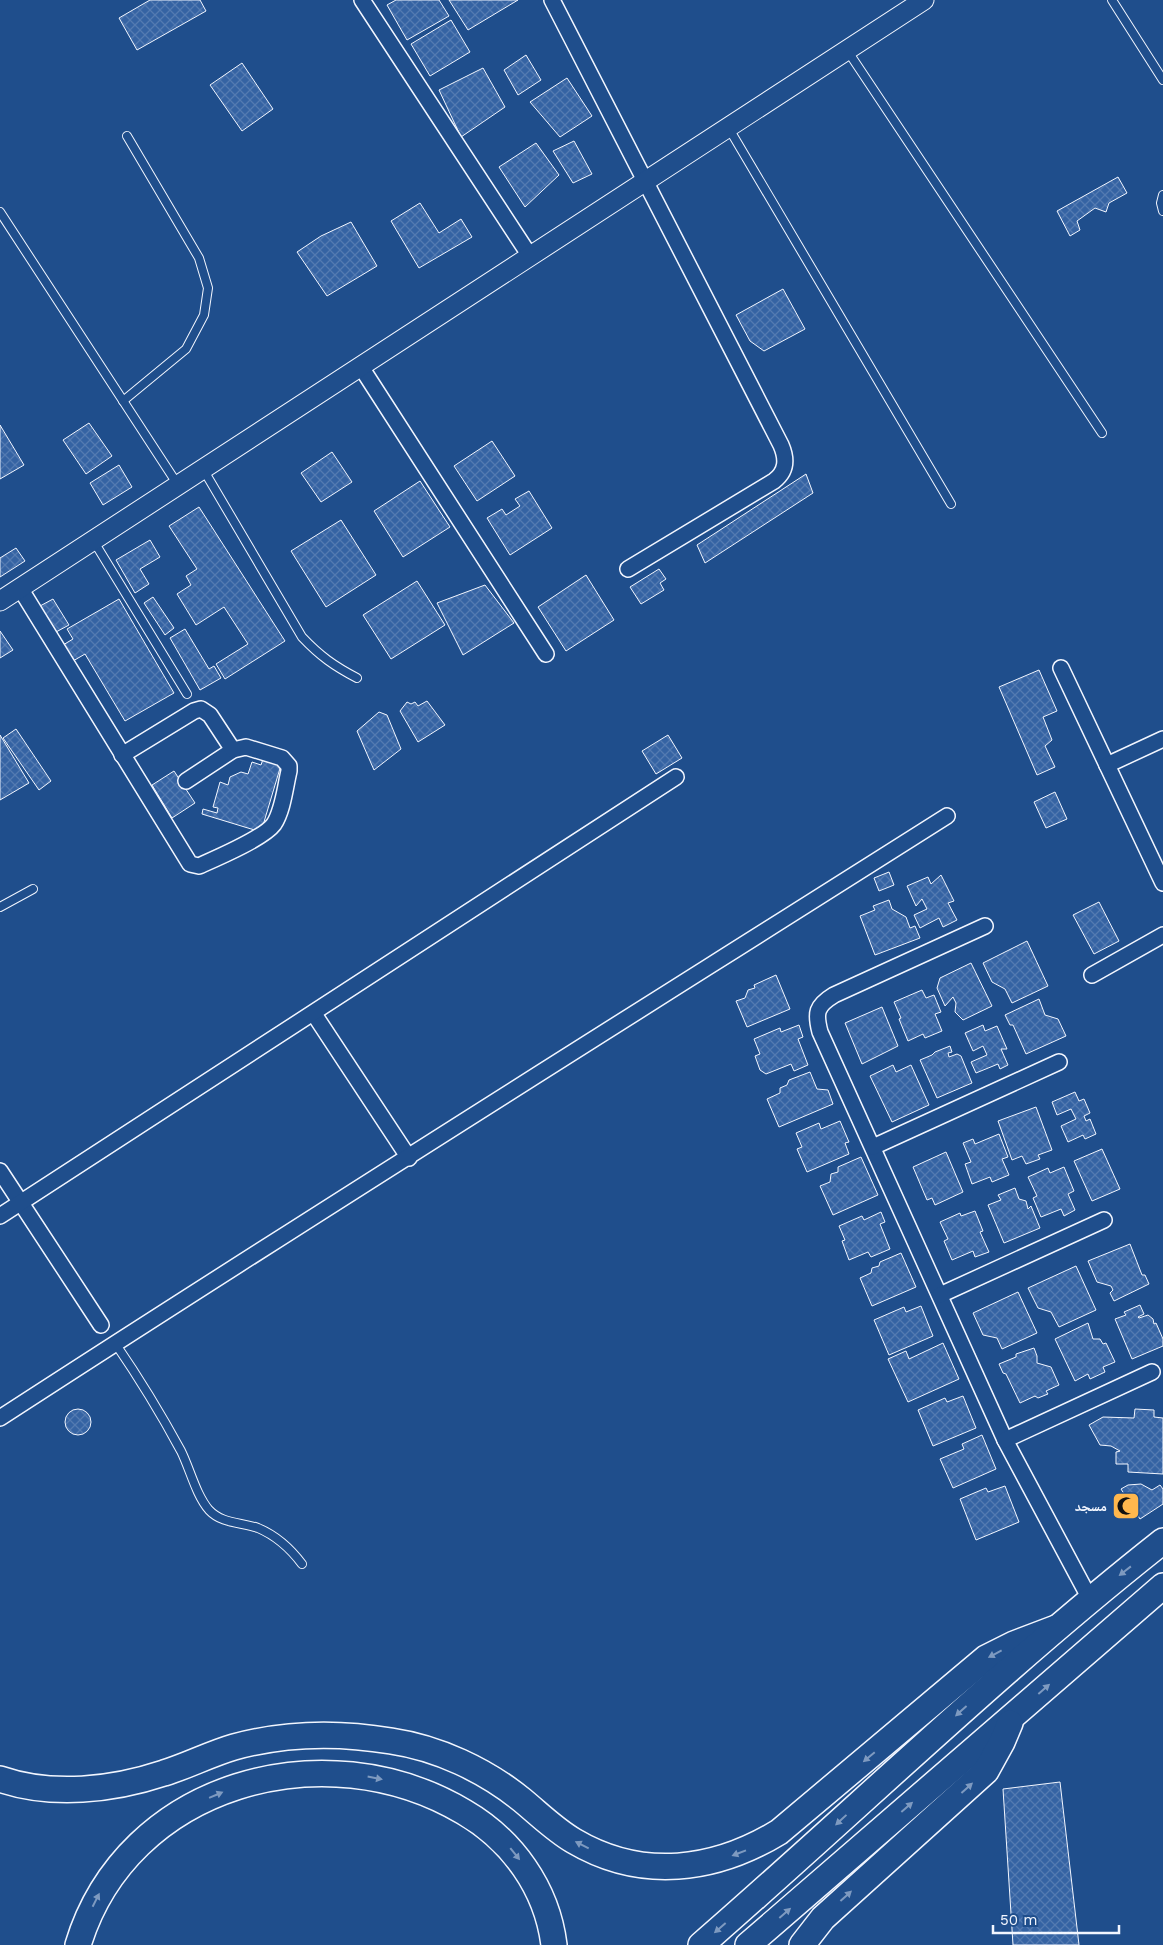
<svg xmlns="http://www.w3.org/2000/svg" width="1163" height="1945" viewBox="0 0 1163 1945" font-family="'Work Sans','Noto Naskh Arabic',sans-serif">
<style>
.building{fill:url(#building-cross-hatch);stroke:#f2f6ff}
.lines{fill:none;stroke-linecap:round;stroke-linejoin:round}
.service-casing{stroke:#f2f6ff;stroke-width:10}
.minor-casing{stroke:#f2f6ff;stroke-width:18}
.tertiary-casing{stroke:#f2f6ff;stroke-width:21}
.trunk-casing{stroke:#f2f6ff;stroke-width:28}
.service{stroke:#1f4e8c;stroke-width:8}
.minor{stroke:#1f4e8c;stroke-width:15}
.tertiary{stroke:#1f4e8c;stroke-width:19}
.trunk{stroke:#1f4e8c;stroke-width:25}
.oneway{fill:#7e9ac0}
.labels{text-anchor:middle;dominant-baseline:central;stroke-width:4;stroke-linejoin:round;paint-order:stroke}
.poi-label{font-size:14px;font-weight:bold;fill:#f2f6ff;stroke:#1f4e8c;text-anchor:end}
</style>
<defs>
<pattern id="building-cross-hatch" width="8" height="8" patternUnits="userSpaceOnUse" patternTransform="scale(1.25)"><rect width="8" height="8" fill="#3563a3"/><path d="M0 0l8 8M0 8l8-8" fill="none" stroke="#537ab1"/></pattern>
</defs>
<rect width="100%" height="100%" fill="#1f4e8c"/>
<g class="building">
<polygon points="150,0 200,0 206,11 137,50 119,18"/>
<polygon points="396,0 439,0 449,16 407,40 387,5"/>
<polygon points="449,0 518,0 468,30"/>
<polygon points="451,20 470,52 430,76 411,44"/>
<polygon points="526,55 541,80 518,95 504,70"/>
<polygon points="242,63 273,109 242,131 210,85"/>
<polygon points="483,68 505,107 461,137 439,90"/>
<polygon points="567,78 592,116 560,137 530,102"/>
<polygon points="574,141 592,174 573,183 553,151"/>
<polygon points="536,143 559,175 525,207 499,167"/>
<polygon points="1118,177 1127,193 1109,203 1106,212 1095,208 1077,221 1080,230 1070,236 1057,211"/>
<polygon points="420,203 439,233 461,219 472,237 419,268 391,221"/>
<polygon points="351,222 377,266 327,296 297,252 321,236"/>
<polygon points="783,289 805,329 764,351 750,341 736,315"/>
<polygon points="89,423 112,456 86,474 63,440"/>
<polygon points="0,425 24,465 0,479"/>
<polygon points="492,441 515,476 477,501 454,466"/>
<polygon points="332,452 352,482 321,502 301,473"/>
<polygon points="119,465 132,487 103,505 90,483"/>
<polygon points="806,474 813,493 705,563 697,545"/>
<polygon points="420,481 450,527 403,557 374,511"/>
<polygon points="529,491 552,528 510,555 487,518 502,509 506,515 520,506 515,499"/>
<polygon points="199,507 285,641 225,679 216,664 248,644 224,607 196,625 177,594 191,585 186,576 197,569 169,526"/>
<polygon points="341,520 376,575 326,607 291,551"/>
<polygon points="150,540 160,557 140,569 149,584 135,593 116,560"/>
<polygon points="16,548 25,561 0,577 0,558"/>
<polygon points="659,569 666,579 660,583 664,590 641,604 630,587"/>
<polygon points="586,575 614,620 566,651 538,607"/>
<polygon points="417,581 445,625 391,659 363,615"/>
<polygon points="485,585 514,623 463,655 437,603"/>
<polygon points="153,597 174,628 165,635 144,603"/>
<polygon points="53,599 69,625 56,632 40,606"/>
<polygon points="119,599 174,693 125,721 85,654 73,661 63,645 73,639 67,629"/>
<polygon points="185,629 209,669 214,666 221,678 200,690 170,638"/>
<polygon points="0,631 13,650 0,658"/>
<polygon points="1039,670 1057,711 1043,717 1052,740 1045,746 1055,767 1037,775 999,687"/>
<polygon points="427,701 445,725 418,742 400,711 407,702 411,704 415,702 418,706"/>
<polygon points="379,712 387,715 401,749 374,770 357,731"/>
<polygon points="16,729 51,781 39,790 3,738"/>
<polygon points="0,735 29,783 0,800"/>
<polygon points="668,735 682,758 656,774 642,751"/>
<polygon points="263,759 281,765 261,832 202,814 203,809 217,813 218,808 213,807 220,782 228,785 230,777 241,772 248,774 252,762 261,765"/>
<polygon points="174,771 195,803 172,818 152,785"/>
<polygon points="1055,792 1067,819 1046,828 1034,802"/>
<polygon points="889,872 894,885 879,891 874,878"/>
<polygon points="941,875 954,901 948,903 957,920 943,927 939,918 920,928 914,915 927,909 922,899 916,906 907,886 928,877 931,884"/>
<polygon points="889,900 892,909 906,917 910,928 915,926 920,938 875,955 860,916 875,910 873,906"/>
<polygon points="1099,902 1119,941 1094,954 1073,915"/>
<polygon points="1027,941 1048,986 1012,1003 1005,989 992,982 983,963"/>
<polygon points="971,963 992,1006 963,1020 955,1012 956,1003 953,997 945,1006 937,988 940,978"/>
<polygon points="776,975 790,1009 747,1027 736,1001 745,998 748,990 755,988 754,985"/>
<polygon points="922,990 926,998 934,995 941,1012 935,1014 942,1031 925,1038 923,1034 908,1041 899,1019 901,1018 894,1002"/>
<polygon points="1039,999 1045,1015 1058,1019 1066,1036 1026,1054 1013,1025 1010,1025 1005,1015"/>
<polygon points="882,1007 898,1046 862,1064 845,1023"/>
<polygon points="799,1025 803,1037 798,1039 808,1065 794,1071 791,1064 766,1074 760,1070 755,1056 760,1054 754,1039 780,1028 781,1032"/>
<polygon points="983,1025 985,1031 997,1026 1007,1049 1001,1049 1008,1065 1000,1069 998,1064 976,1073 971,1062 987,1055 983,1046 973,1051 965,1033"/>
<polygon points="950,1046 952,1052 948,1053 949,1057 957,1054 961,1056 972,1083 937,1098 920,1060 932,1055 935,1052"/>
<polygon points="893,1065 896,1072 911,1065 929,1105 892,1122 870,1076"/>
<polygon points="810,1072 817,1089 828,1090 833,1104 779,1127 767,1099 780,1093 780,1088 787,1085 789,1080"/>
<polygon points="1075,1092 1079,1101 1084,1099 1090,1113 1084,1116 1086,1121 1090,1119 1096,1134 1085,1139 1083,1135 1068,1142 1061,1126 1076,1119 1071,1109 1057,1115 1052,1102"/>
<polygon points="1036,1107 1052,1150 1038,1155 1040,1159 1026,1164 1022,1156 1012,1160 998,1121"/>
<polygon points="840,1121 849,1142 845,1143 849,1154 807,1172 797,1149 802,1147 796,1133 819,1123 821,1129"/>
<polygon points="999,1134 1008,1157 1002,1159 1009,1175 992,1182 990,1177 972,1184 965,1164 971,1162 963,1143 973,1139 975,1144"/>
<polygon points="1102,1149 1120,1189 1092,1201 1074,1161"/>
<polygon points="946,1152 963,1192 935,1205 932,1198 927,1200 913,1167"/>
<polygon points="861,1157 878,1195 833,1215 820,1186 830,1182 831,1174 838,1172 838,1167"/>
<polygon points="1064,1167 1074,1191 1068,1194 1075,1210 1064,1216 1061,1209 1041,1217 1033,1198 1037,1196 1028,1177 1048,1168 1050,1173"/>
<polygon points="1015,1188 1019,1199 1026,1201 1028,1209 1031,1206 1040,1228 1004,1243 988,1205 1001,1200 998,1195"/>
<polygon points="975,1211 983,1231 980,1232 989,1252 975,1257 973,1251 952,1260 944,1241 948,1239 940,1222 960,1213 961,1216"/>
<polygon points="881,1212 885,1222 880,1224 890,1249 871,1257 868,1252 849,1260 842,1241 845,1240 839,1226 862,1216 864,1220"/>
<polygon points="1130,1244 1142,1275 1145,1275 1149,1284 1114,1301 1110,1293 1113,1290 1111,1286 1097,1282 1088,1261"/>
<polygon points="901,1253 916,1287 872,1306 860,1278 871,1273 872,1268 879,1266 880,1262"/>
<polygon points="1076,1266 1096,1310 1059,1327 1051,1312 1038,1308 1028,1288"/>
<polygon points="1018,1292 1037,1333 1002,1349 997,1338 983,1335 973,1313"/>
<polygon points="1140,1305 1144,1314 1138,1317 1139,1318 1148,1315 1153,1319 1154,1324 1156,1323 1163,1339 1163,1346 1132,1359 1115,1319 1126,1315 1124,1312"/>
<polygon points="921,1306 933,1336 889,1355 874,1320 904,1307 906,1312"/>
<polygon points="1088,1323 1093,1339 1100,1339 1103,1344 1106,1343 1115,1362 1103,1367 1105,1372 1090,1379 1088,1374 1075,1381 1055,1339"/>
<polygon points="943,1343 959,1379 908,1402 888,1359 906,1351 909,1359"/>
<polygon points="1034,1348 1037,1356 1037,1363 1051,1367 1059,1385 1046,1391 1048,1394 1038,1398 1035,1396 1020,1403 1006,1374 1003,1373 999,1364 1016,1357 1016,1354"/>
<polygon points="963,1396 976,1428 933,1446 918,1410 945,1398 947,1402"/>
<polygon points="1135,1409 1154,1410 1154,1417 1163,1418 1163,1474 1128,1472 1128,1464 1116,1464 1116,1452 1120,1451 1111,1446 1100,1445 1089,1425 1103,1417 1134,1418"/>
<circle cx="78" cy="1422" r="13"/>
<polygon points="982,1435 996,1469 953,1488 940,1459 964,1449 962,1444"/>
<polygon points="1141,1484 1152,1490 1160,1485 1163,1489 1163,1504 1140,1519 1121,1489 1128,1485"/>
<polygon points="1005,1486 1019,1522 976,1540 960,1499 986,1488 988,1492"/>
<polygon points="1060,1782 1079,1945 1013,1945 1003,1789"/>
</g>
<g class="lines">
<g class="service-casing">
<g id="service">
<polyline points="1112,0 1163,80"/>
<polyline points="847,50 1102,433"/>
<polyline points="728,127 951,504"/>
<polyline points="1163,195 1161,203 1163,211"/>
<polyline points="0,212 178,485"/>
<polyline points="123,401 186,349 204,315 208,288 199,258 127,136"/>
<path d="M 203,469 L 302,637 C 320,656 334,666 357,678"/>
<polyline points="93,540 187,694"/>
<polyline points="0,907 33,889"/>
<path d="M 115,1343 C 139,1378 161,1414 181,1451 C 190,1469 196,1495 209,1510 C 222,1524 241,1522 258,1528 C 277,1536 290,1548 302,1564"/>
</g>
</g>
<g class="minor-casing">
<g id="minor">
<polyline points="362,0 530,256"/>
<path d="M 552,0 L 781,445 C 787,459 787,471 774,481 L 628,569"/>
<polyline points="361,367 546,654"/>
<path d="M 20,588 L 190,864 L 199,866 C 217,858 264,838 274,824 C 283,810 285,788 289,771 L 289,766 L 282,758 L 246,747 L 233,750 L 186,781"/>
<polyline points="1061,668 1163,883"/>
<polyline points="122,755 194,711 201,709 210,715 233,750"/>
<polyline points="1107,765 1163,739"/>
<path d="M 985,926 L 834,995 C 816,1006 815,1013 820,1032 L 1005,1440 L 1090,1599"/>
<polyline points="1092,975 1163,935"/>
<polyline points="314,1014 409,1158"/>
<polyline points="873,1147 1059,1062"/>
<polyline points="0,1171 101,1325"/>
<polyline points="0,1216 676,777"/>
<polyline points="940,1295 1104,1220"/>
<path d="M 0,1418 C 314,1214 631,1016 947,816"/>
<polyline points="1005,1440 1152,1372"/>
</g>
</g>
<g class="tertiary-casing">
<polyline id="tertiary" points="0,601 924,0"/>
</g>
<g class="trunk-casing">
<g id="trunk">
<path d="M 0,1779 C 52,1797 113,1790 164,1773 C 187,1766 210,1754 234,1747 C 285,1733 338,1732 391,1741 C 438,1748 485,1770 522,1800 C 539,1814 555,1830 574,1841 C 642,1881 715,1871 779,1832 L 986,1658 L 1014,1644 L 1056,1628"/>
<path d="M 78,1945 C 127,1783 325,1729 464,1812 C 512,1840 547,1888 554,1945"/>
<path d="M 701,1945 C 855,1811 1002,1668 1163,1541"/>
<polyline points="748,1945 1163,1586"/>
<polyline points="802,1945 823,1918 986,1771 1002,1742 1010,1723"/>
</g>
</g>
<use href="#service" class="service"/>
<use href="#minor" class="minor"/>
<use href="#tertiary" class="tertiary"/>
<use href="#trunk" class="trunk"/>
</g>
<defs><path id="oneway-solid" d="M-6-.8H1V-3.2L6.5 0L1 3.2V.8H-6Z" transform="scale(1.25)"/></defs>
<g class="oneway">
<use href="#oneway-solid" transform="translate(1125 1571) rotate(142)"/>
<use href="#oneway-solid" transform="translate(995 1654) rotate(152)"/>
<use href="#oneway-solid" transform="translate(1044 1689) rotate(-41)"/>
<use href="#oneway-solid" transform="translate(961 1711) rotate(138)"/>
<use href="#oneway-solid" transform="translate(869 1757) rotate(140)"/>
<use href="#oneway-solid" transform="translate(375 1778) rotate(11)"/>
<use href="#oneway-solid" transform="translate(967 1788) rotate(-42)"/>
<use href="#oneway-solid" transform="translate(216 1795) rotate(-23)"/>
<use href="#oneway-solid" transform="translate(907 1807) rotate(-41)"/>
<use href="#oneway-solid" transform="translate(841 1820) rotate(137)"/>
<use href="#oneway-solid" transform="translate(582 1845) rotate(-153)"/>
<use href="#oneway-solid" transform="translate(739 1853) rotate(159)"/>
<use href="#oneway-solid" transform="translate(515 1854) rotate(51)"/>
<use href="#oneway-solid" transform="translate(846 1896) rotate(-42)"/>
<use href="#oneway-solid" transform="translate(96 1900) rotate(-63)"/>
<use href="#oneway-solid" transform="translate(785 1913) rotate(-41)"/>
<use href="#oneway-solid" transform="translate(720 1928) rotate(139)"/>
</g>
<defs>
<g id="mosque-square" transform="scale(1.4375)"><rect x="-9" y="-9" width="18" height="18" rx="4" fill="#ffb74d" stroke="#1f4e8c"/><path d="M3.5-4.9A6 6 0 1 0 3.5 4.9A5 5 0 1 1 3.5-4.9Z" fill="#111"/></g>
</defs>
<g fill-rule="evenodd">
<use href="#mosque-square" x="1126" y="1506"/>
</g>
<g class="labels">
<g class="poi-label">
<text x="1107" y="1506">مسجد</text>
</g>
</g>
<path d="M993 1925v8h126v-8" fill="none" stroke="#f2f6ff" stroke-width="2.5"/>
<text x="1000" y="1925" font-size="15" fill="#f2f6ff" stroke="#1f4e8c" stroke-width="4" paint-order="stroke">50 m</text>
</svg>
